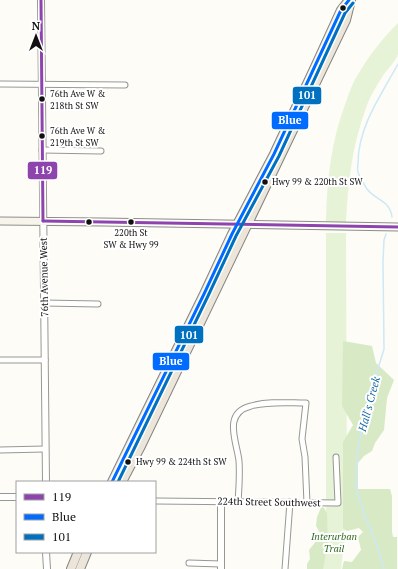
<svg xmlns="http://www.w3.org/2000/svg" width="398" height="569" viewBox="0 0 398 569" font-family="'PT Serif',serif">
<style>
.green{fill:#e7f3d7}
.forest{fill:#d8eac5}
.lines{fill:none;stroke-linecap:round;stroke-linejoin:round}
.stream{stroke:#cde8f7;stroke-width:1.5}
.minor-casing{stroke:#979795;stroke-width:7}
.tertiary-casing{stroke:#979795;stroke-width:8}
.secondary-casing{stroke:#8e8d8b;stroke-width:9}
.primary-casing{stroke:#858482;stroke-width:10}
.trunk-casing{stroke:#858482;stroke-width:10}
.minor{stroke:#fffffe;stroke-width:5}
.tertiary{stroke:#fffffe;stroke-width:6}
.secondary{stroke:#f6f4eb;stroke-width:7}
.primary{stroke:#ede9dc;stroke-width:8}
.trunk{stroke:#ece5da;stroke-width:8}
.bus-1-casing{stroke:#fff;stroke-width:6}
.bus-2-casing{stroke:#fff;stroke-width:6}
.bus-3-casing{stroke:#fff;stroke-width:6}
.bus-1{stroke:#8e44ad;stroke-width:3}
.bus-2{stroke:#006cff;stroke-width:3}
.bus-3{stroke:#0070c0;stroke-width:3}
.bus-dot{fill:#111;stroke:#fff;stroke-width:1.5}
.labels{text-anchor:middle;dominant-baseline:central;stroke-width:4;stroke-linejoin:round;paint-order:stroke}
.bus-label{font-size:9px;fill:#111;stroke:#fff;text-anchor:start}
.street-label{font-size:10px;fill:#111;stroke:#fff}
.park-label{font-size:10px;font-style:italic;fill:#2f6b1f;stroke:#fff}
.water-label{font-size:11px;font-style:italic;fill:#1768a6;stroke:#fff}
.line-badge{stroke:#fff;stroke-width:1.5}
.badge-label{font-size:11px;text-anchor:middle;font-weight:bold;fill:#fff}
</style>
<rect width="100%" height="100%" fill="#fdfcf7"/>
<g class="green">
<path d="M 398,23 C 398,33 398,45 398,54 C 397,59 388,69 384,74 C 377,85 370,96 366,108 C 352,146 348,182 346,222 L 326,222 C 327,179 331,142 346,102 C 349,93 352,84 357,76 C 368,57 382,39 398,23 Z"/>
<polygon points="326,233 346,233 347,504 345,532 341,569 320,569 325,530 326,504"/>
</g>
<g class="forest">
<polygon points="343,341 372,346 376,363 394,380 387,398 384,430 375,443 372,451 364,456 358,463 358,489 390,489 392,496 392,532 393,537 397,537 397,569 342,569 344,561 352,562 361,550 358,537 363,532 359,528 347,531 343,528 343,442 353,425 342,406"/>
<polygon points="322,505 327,513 328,543 323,569 307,569 307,564 310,559 309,550 317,540 320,533 316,526 317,517"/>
</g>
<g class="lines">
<g class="stream">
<path d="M 392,217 C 390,200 375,200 367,189 C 364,184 359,177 358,172 C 357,169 358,166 358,163 C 358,127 381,95 398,64"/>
<polyline points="384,569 379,551 364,514 356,488 356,470 359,441 373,385 384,349 383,261 384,240 386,234"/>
</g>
<g class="minor-casing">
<g id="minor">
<polyline points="0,84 125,85"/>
<polyline points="42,150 101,151"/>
<polyline points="44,303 98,304"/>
<polyline points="0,360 45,360"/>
<polyline points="0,450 45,449"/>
<polyline points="155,501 338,503 336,457"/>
<path d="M 238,502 C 239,488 240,475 239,461 C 237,442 222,413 251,406 C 268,401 288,403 306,403 L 302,439 L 305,457 L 307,503"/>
<polyline points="189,563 221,564"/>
<polyline points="285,569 290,502"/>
</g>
</g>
<g class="tertiary-casing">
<g id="tertiary">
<polyline points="41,0 46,482"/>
<polyline points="0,497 17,497"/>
<polyline points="221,501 221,569"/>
<polyline points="46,552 47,569"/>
</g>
</g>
<g class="secondary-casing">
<polyline id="secondary" points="0,221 102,222 398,227"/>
</g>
<g class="primary-casing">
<polyline id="primary" points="173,378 173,370 184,344 182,339"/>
</g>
<g class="trunk-casing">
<g id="trunk">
<polyline points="112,482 148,408 204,294 232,234 274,154 315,67 341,10 349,0"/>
<polyline points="122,482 140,448 346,20 351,0"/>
<polyline points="71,569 78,552"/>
<polyline points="80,569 87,552"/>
</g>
</g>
<use href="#minor" class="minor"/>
<use href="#tertiary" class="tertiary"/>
<use href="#secondary" class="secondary"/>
<use href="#primary" class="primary"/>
<use href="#trunk" class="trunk"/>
<g class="bus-1-casing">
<g id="bus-1">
<polyline points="41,0 43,221"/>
<polyline points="43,221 398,227"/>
</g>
</g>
<g class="bus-2-casing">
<polyline id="bus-2" points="112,482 204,294 232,234 274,154 341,10 349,0"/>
</g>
<g class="bus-3-casing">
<polyline id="bus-3" points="118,482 208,296 236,236 279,156 345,13 353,3"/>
</g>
<use href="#bus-1" class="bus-1"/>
<use href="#bus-2" class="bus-2"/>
<use href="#bus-3" class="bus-3"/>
</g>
<g class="bus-dot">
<circle cx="343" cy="8" r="3.5"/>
<circle cx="42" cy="99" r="3.5"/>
<circle cx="42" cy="136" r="3.5"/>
<circle cx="265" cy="182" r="3.5"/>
<circle cx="89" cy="222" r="3.5"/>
<circle cx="131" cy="222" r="3.5"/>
<circle cx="128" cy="462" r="3.5"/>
</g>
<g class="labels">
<g class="bus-label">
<text x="50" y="94">76th Ave W &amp;<tspan x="50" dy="12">218th St SW</tspan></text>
<text x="50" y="131">76th Ave W &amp;<tspan x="50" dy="12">219th St SW</tspan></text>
<text x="272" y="182">Hwy 99 &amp; 220th St SW</text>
<text x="131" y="233" text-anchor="middle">220th St<tspan x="131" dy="12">SW &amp; Hwy 99</tspan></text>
<text x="136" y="462">Hwy 99 &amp; 224th St SW</text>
</g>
<g class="street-label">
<text transform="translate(44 277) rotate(-91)">76th Avenue West</text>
<text transform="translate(269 502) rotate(1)">224th Street Southwest</text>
</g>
<g class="park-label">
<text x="334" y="536">Interurban<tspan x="334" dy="12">Trail</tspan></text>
</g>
<g class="water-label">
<text transform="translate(369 404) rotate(-75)">Hall's Creek</text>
</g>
</g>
<g class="line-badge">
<rect x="292" y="86" width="30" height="19" rx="4" fill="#0070c0"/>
<rect x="271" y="111" width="38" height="19" rx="4" fill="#006cff"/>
<rect x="27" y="161" width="31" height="19" rx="4" fill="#8e44ad"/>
<rect x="174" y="325" width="30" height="19" rx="4" fill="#0070c0"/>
<rect x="152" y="352" width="38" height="19" rx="4" fill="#006cff"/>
</g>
<g class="badge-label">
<text x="307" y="99">101</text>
<text x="290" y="124">Blue</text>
<text x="43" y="174">119</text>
<text x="189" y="339">101</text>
<text x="171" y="365">Blue</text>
</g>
<rect x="16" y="481" width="140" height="72" fill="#ffffff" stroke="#a0a0a0"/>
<rect x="24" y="494" width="20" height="6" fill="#8e44ad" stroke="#a0a0a0"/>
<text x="52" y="501" font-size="12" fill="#111111">119</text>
<rect x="24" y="514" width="20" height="6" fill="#006cff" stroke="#a0a0a0"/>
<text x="52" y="521" font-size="12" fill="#111111">Blue</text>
<rect x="24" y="534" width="20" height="6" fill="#0070c0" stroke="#a0a0a0"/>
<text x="52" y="541" font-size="12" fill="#111111">101</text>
<g transform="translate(36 36)" stroke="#ffffff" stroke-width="3" paint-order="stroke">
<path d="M0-3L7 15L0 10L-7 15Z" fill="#111111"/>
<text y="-6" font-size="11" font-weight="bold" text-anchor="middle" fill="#111111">N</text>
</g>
</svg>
